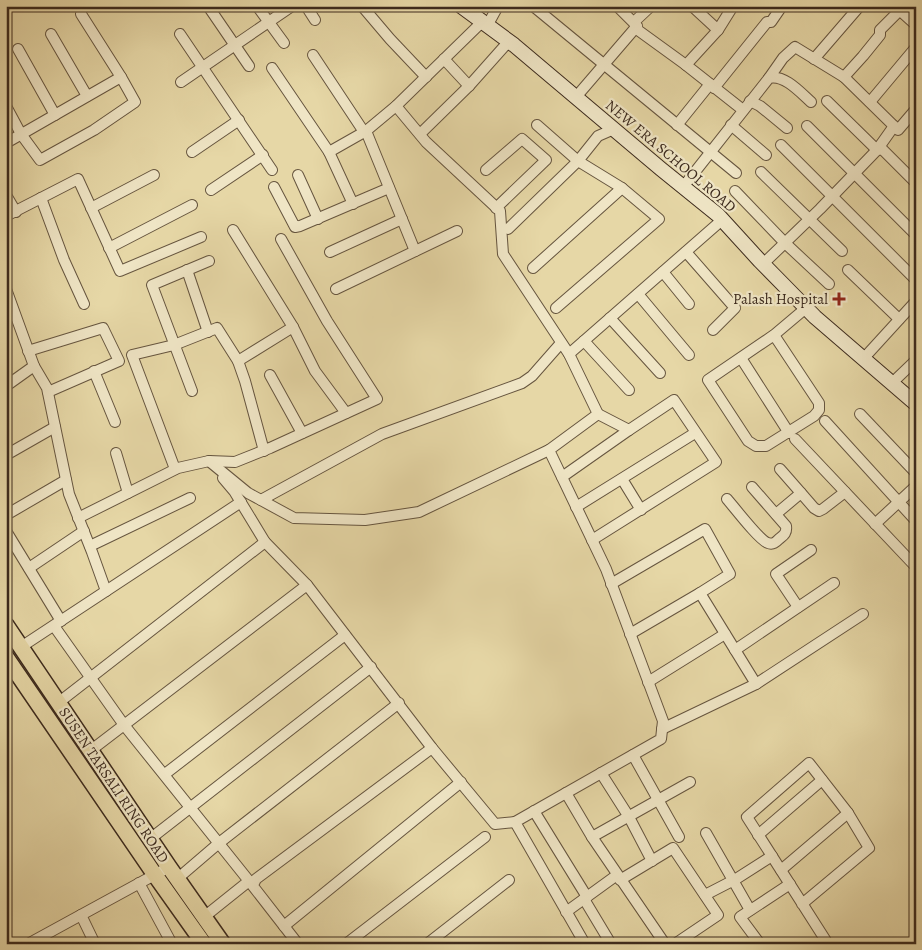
<svg xmlns="http://www.w3.org/2000/svg" width="922" height="950" viewBox="0 0 922 950" font-family="Alegreya,serif">
<style>
.lines{fill:none;stroke-linecap:round;stroke-linejoin:round}
.street-casing{stroke:#66553f;stroke-width:12}
.secondary-casing{stroke:#3c2a1d;stroke-width:16}
.primary-casing{stroke:#3c2a1d;stroke-width:18}
.street{stroke:#efe5c5;stroke-width:10}
.secondary{stroke:#efe5c5;stroke-width:14}
.primary{stroke:#e6d7a6;stroke-width:15}
.poi-dot{fill:#8f2418;stroke:#efe5c5;stroke-width:2}
.labels{text-anchor:middle;dominant-baseline:central;stroke-width:4.5;stroke-linejoin:round;paint-order:stroke}
.street-label{font-size:15px;fill:#3c2a1d;stroke:#efe5c5}
.poi-label{font-size:15px;fill:#3c2a1d;stroke:#efe5c5;text-anchor:end}
</style>
<rect width="100%" height="100%" fill="#e6d7a6"/>
<filter id="stains"><feTurbulence type="fractalNoise" baseFrequency=".004" numOctaves="4"/><feColorMatrix values="0 0 0 0 .2 0 0 0 0 .09 0 0 0 0 .02 0 0 0 .5 -.17"/></filter>
<radialGradient id="worn" r=".72"><stop offset=".6" stop-color="#630" stop-opacity="0"/><stop offset="1" stop-color="#630" stop-opacity=".3"/></radialGradient>
<g class="lines">
<g class="street-casing">
<g id="street">
<polyline points="208,6 249,66"/>
<polyline points="257,6 284,43"/>
<polyline points="306,6 315,20"/>
<polyline points="362,6 390,39 426,77"/>
<polyline points="533,6 736,173"/>
<polyline points="692,6 718,30 733,6"/>
<polyline points="895,6 916,25"/>
<polyline points="634,22 651,6"/>
<polyline points="487,26 498,6"/>
<polyline points="635,28 686,65 743,110"/>
<polyline points="51,34 87,96"/>
<polyline points="180,34 272,170"/>
<polyline points="18,49 55,115"/>
<polyline points="313,55 364,132"/>
<polyline points="444,59 469,86"/>
<polyline points="814,59 858,8"/>
<polyline points="686,65 718,30"/>
<polyline points="272,68 329,152 353,204"/>
<polyline points="844,77 863,56 880,35 880,30 900,10"/>
<polyline points="769,78 783,58 795,47 844,77 898,130 916,109"/>
<polyline points="181,82 292,6"/>
<polyline points="714,88 767,22 771,22 782,6"/>
<polyline points="576,97 637,26 617,6"/>
<polyline points="750,101 760,106 787,128"/>
<polyline points="827,101 877,150 894,126"/>
<polyline points="870,102 916,47"/>
<polyline points="6,106 21,134 40,160 94,130 135,102 121,77"/>
<polyline points="396,106 426,142 500,211 503,254 569,354 598,414 549,450 606,569 663,721 661,739 515,822 585,944"/>
<polyline points="537,125 578,161 622,188 659,219 556,308"/>
<polyline points="677,125 710,84"/>
<polyline points="731,125 766,155"/>
<polyline points="807,126 916,235"/>
<polyline points="366,131 415,251"/>
<polyline points="420,134 469,86 509,41"/>
<polyline points="6,143 121,77 81,14"/>
<polyline points="781,145 916,280"/>
<polyline points="192,152 239,120"/>
<polyline points="329,152 366,131 396,106 482,22"/>
<polyline points="486,170 522,139 546,160 496,208"/>
<polyline points="761,172 842,251"/>
<polyline points="298,175 318,219"/>
<polyline points="274,187 295,227 300,226 389,188"/>
<path d="M 683,187 L 769,78 C 784,74 800,92 811,102"/>
<polyline points="211,190 263,155"/>
<polyline points="735,191 785,243 829,284"/>
<polyline points="6,195 16,212"/>
<polyline points="41,198 64,260 84,304"/>
<polyline points="91,208 154,175"/>
<polyline points="6,216 78,179 120,271 201,237"/>
<polyline points="508,229 578,161 598,136 614,129"/>
<polyline points="233,230 293,327"/>
<polyline points="109,248 192,205"/>
<polyline points="330,252 402,219"/>
<polyline points="686,252 735,308 713,330"/>
<polyline points="763,264 820,209 877,150 882,149 916,183"/>
<polyline points="533,268 622,188"/>
<polyline points="187,270 208,332"/>
<polyline points="848,270 899,319"/>
<polyline points="663,272 689,304"/>
<polyline points="6,289 34,366 47,388 69,494 92,552 106,591"/>
<polyline points="336,289 457,231"/>
<polyline points="638,294 689,355"/>
<polyline points="610,318 660,373"/>
<polyline points="774,335 819,403 819,410 814,416 766,446 756,446 748,441 708,380 774,335 806,308"/>
<polyline points="584,341 629,390"/>
<polyline points="28,351 103,328 119,361 48,392"/>
<polyline points="569,354 722,220"/>
<polyline points="741,358 789,433"/>
<polyline points="864,358 916,301"/>
<polyline points="238,361 293,327 315,371 346,413"/>
<polyline points="94,371 115,422"/>
<polyline points="270,375 302,433"/>
<polyline points="892,383 916,360"/>
<polyline points="6,386 34,366"/>
<polyline points="192,391 152,285 209,261"/>
<polyline points="860,414 916,473"/>
<polyline points="825,421 916,521"/>
<polyline points="795,439 916,567"/>
<polyline points="116,453 128,493"/>
<polyline points="6,455 55,427"/>
<polyline points="209,461 248,493 294,518 365,520 419,512 549,450"/>
<polyline points="175,469 132,355 174,345 217,328 238,361 245,381 264,451"/>
<polyline points="780,469 801,493"/>
<polyline points="562,477 629,430"/>
<polyline points="223,478 234,491 265,542 307,585"/>
<polyline points="622,479 641,510"/>
<path d="M 727,499 C 734,507 760,541 768,543 C 773,545 776,542 779,539 C 784,535 787,533 786,526 L 752,487"/>
<polyline points="261,500 382,434 522,383 532,376 561,343"/>
<polyline points="576,507 695,433"/>
<polyline points="776,514 801,493 814,508 819,511 823,509 845,492"/>
<polyline points="6,515 66,480"/>
<polyline points="78,518 178,468 209,461 235,462 270,448 377,399 327,321 281,239"/>
<polyline points="875,524 916,486"/>
<polyline points="6,531 61,621"/>
<polyline points="592,540 716,462 674,400 629,430 598,414"/>
<polyline points="90,546 190,498"/>
<polyline points="29,568 84,531"/>
<polyline points="611,584 705,529 730,574 700,593"/>
<polyline points="798,607 776,574 811,550"/>
<polyline points="54,626 124,725 249,881 204,917"/>
<polyline points="630,634 700,593 756,684 662,729"/>
<polyline points="21,647 241,502"/>
<polyline points="735,650 834,583"/>
<polyline points="648,682 725,634"/>
<polyline points="756,684 863,614"/>
<polyline points="58,703 265,542"/>
<polyline points="90,751 307,585 432,748 495,824 515,822"/>
<polyline points="633,755 679,837"/>
<polyline points="601,773 629,817 652,861"/>
<polyline points="165,774 345,635"/>
<polyline points="566,793 592,837"/>
<polyline points="534,811 587,897"/>
<polyline points="706,833 750,910"/>
<polyline points="758,835 822,780"/>
<polyline points="150,839 371,667"/>
<polyline points="781,870 848,813"/>
<polyline points="177,879 219,843 399,703"/>
<polyline points="620,880 673,848 718,915 675,944"/>
<polyline points="139,883 172,944"/>
<polyline points="705,895 736,879 772,856"/>
<polyline points="584,899 611,944"/>
<path d="M 802,904 L 869,848 L 848,813 L 809,763 L 747,817 C 774,859 801,901 828,944"/>
<polyline points="566,912 617,875"/>
<polyline points="284,926 461,782"/>
<polyline points="28,944 81,915"/>
<polyline points="95,944 81,915 169,867"/>
<polyline points="298,944 249,881 254,883 256,879 432,748"/>
<polyline points="346,944 485,837"/>
<polyline points="427,944 509,880"/>
<polyline points="665,944 592,837 690,782"/>
<polyline points="760,944 740,917 790,884"/>
</g>
</g>
<g class="secondary-casing">
<polyline id="secondary" points="461,6 514,45 661,169 718,215 760,261 815,317 916,404"/>
</g>
<g class="primary-casing">
<g id="primary">
<polyline points="6,625 169,867 223,944"/>
<polyline points="6,657 155,875 204,944"/>
</g>
</g>
<use href="#street" class="street"/>
<use href="#secondary" class="secondary"/>
<use href="#primary" class="primary"/>
</g>
<path class="poi-dot" d="M836.5 291.5h5v5h5v5h-5v5h-5v-5h-5v-5h5z"/>
<g class="labels">
<g class="street-label">
<text transform="translate(671 156) rotate(40)">NEW ERA SCHOOL ROAD</text>
<text transform="translate(114 785) rotate(56)">SUSEN TARSALI RING ROAD</text>
</g>
<g class="poi-label">
<text x="828" y="299">Palash Hospital</text>
</g>
</g>
<rect width="922" height="950" fill="none" stroke="#e6d7a6" stroke-width="25"/>
<rect x="8" y="8" width="907" height="935" fill="none" stroke="#3c2a1d" stroke-width="2.5"/>
<rect x="12" y="12" width="897" height="925" fill="none" stroke="#3c2a1d"/>
<rect width="100%" height="100%" filter="url(#stains)"/>
<rect width="100%" height="100%" fill="url(#worn)"/>
</svg>
